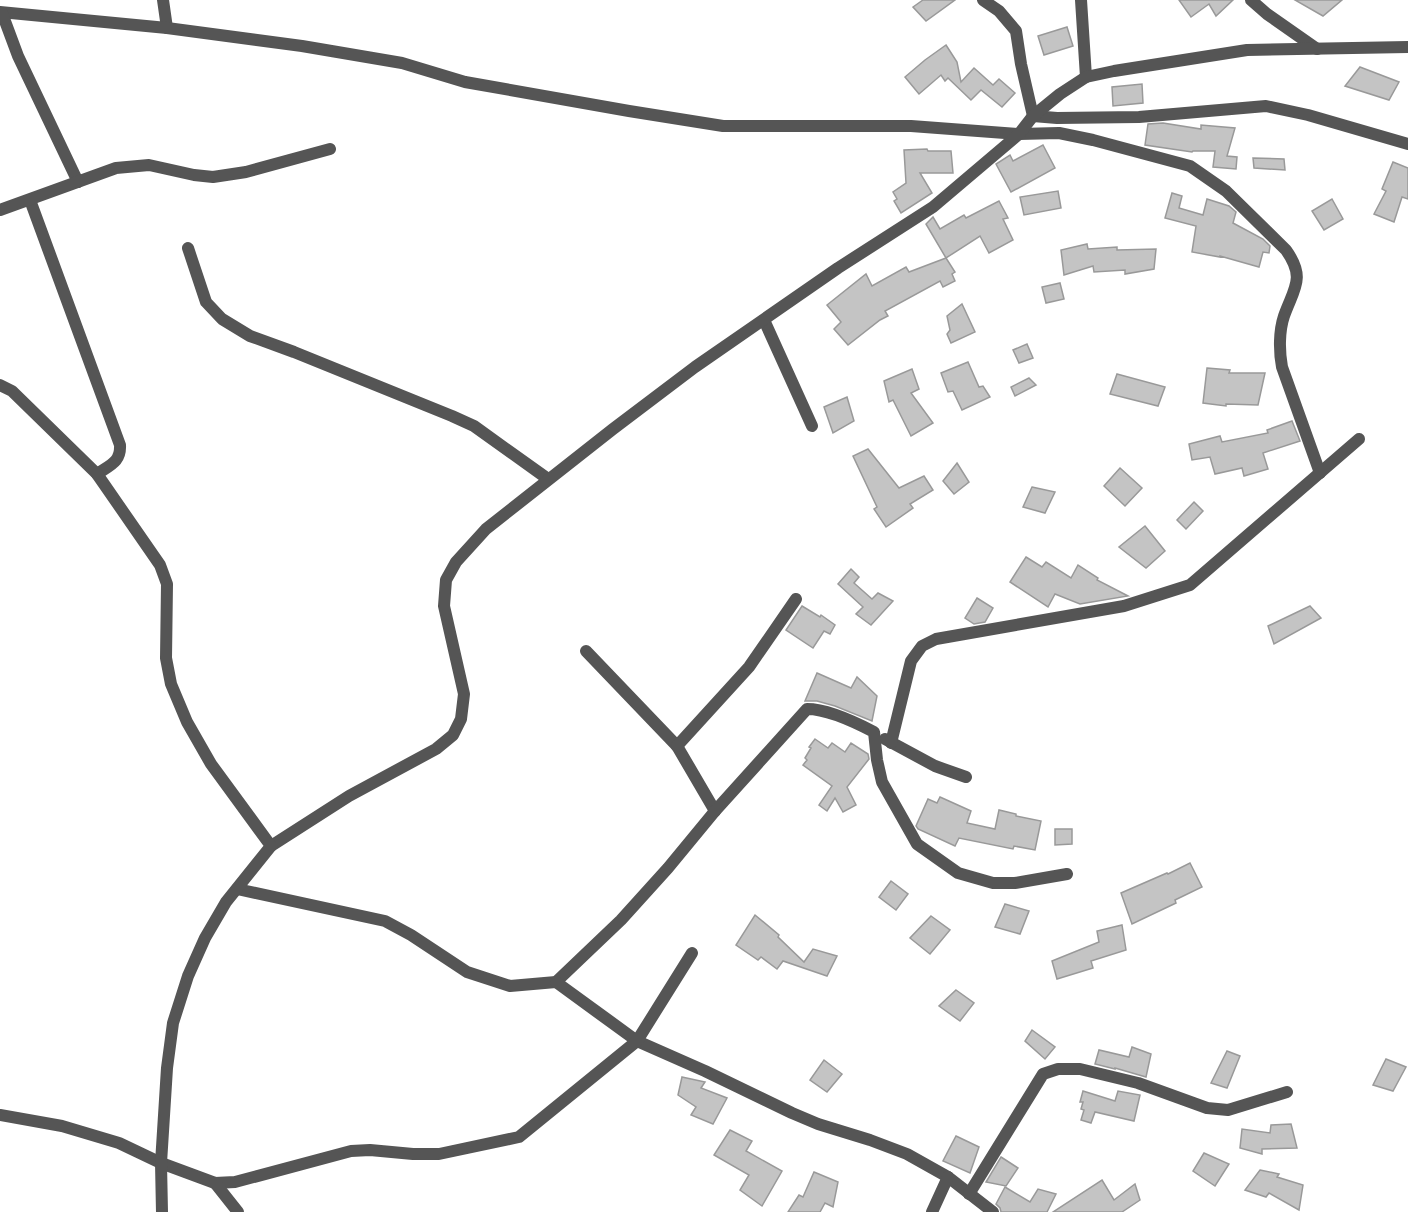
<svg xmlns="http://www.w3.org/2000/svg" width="1408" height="1212" viewBox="0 0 1408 1212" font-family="Arial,sans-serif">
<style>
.building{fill:#c4c4c4;stroke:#999;stroke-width:1.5}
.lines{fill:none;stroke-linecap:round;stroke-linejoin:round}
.minor{stroke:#555;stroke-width:12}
.tertiary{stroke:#555;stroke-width:12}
</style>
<rect width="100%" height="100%" fill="#fff"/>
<g class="building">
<polygon points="923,0 955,0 926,21 913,7"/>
<polygon points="1179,0 1233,0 1216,16 1209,4 1191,17"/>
<polygon points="1295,0 1342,0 1323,16"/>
<polygon points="1067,27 1073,46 1044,55 1038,36"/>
<polygon points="946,45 957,62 961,82 974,68 993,85 999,79 1015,93 1002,107 981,90 971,100 948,78 945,81 941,75 919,94 905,77 925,60"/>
<polygon points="1360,67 1399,82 1389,100 1345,86"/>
<polygon points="1142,84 1143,103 1113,106 1112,87"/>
<polygon points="1163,123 1201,129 1201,125 1235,128 1227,156 1237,157 1236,169 1213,167 1215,151 1193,151 1192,152 1145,145 1148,124"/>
<polygon points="1043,145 1055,168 1011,192 996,164 1010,155 1013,161"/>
<polygon points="927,149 928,151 951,151 953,173 920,173 932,193 901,213 894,201 897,199 893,192 906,183 904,150"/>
<polygon points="1253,158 1284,159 1285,170 1254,168"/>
<polygon points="1393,162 1408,168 1408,199 1402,197 1394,222 1374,214 1386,191 1382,189"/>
<polygon points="1058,191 1061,208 1024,215 1020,197"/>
<polygon points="1172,193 1182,196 1179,208 1203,215 1207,199 1229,206 1236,212 1233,223 1263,239 1270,246 1269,253 1263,252 1259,267 1220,256 1220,257 1192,252 1196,226 1165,218"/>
<polygon points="1332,199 1343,219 1324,230 1312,211"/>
<polygon points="999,201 1008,218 1003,219 1013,240 989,253 980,236 946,258 926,224 933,217 940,229 964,215 966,218"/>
<polygon points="1087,244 1088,249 1117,247 1117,250 1156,249 1154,269 1125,274 1125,270 1094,272 1093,266 1064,275 1061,250"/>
<polygon points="946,258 955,272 952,274 955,281 943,287 940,281 885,311 888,316 880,320 848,345 834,329 841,322 827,305 866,274 872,286 906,267 909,272"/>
<polygon points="1060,283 1064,299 1046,303 1042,287"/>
<polygon points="962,304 975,332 951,343 947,334 950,330 947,316"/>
<polygon points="1027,344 1033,358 1019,363 1013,350"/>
<polygon points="968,362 979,387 983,386 990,397 962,410 953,391 948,392 941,373"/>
<polygon points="1207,368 1230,370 1229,373 1265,373 1258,405 1226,404 1226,406 1203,403"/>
<polygon points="912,369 919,389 911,393 933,423 911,436 893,400 889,402 884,381"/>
<polygon points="1117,374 1165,387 1158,406 1110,394"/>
<polygon points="1029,378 1036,385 1015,396 1011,387"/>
<polygon points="847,397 854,421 833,433 824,407"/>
<polygon points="1292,421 1300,441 1263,453 1268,469 1244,476 1242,468 1215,474 1210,457 1192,460 1189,444 1220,436 1222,442 1268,433 1267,430"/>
<polygon points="868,449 899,488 924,476 933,490 910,504 913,508 886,527 874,509 877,507 853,456"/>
<polygon points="957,463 969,482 954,494 943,481"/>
<polygon points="1120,468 1142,488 1125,506 1104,486"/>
<polygon points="1032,487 1055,492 1045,513 1023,507"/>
<polygon points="1194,502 1203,511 1186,529 1177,520"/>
<polygon points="1145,526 1165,551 1146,568 1119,547"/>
<polygon points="1026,557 1042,567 1046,562 1071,578 1078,565 1098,578 1097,580 1128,596 1080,604 1055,594 1048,607 1010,582"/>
<polygon points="851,569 859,577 854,583 872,599 878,593 893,601 871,625 856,614 863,607 838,584"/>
<polygon points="977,598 993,608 985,622 974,624 965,618"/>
<polygon points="802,606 820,617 821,615 835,625 830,634 824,631 813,648 786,630"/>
<polygon points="1310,606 1321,618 1274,644 1268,626"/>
<polygon points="817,673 851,688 857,677 877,696 872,721 835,706 817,701 805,701"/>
<polygon points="815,739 828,748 832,743 845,752 851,743 868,754 869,759 847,787 856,805 843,812 835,798 827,811 819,805 832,786 803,765 807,760 805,758 811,748 809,747"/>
<polygon points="940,797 971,811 967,823 995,829 999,810 1016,814 1016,816 1041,821 1035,850 1014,846 1013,849 959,838 955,846 918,829 916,826 928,799 937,803"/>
<polygon points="1055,829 1072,829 1072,844 1055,845"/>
<polygon points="1190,863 1202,887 1175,900 1176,903 1132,924 1121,893 1167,873 1168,874"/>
<polygon points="891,881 908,894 896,910 879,897"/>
<polygon points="1005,904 1029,911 1020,934 995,927"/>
<polygon points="755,915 779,935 778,937 804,962 813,949 837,956 827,976 783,961 777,969 761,957 758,960 736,945"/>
<polygon points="931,916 950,930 930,954 910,938"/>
<polygon points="1122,925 1126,950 1091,961 1093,968 1057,979 1052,961 1099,942 1097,931"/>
<polygon points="956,990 974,1003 960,1021 939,1006"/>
<polygon points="1032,1030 1055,1047 1045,1059 1025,1041"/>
<polygon points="1132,1047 1151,1054 1146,1077 1115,1068 1115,1069 1095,1064 1099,1050 1129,1057"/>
<polygon points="1227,1051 1240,1056 1227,1088 1211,1083"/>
<polygon points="1386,1059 1406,1067 1393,1091 1373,1085"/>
<polygon points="824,1060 842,1074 827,1092 810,1080"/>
<polygon points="682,1077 705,1082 701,1088 727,1098 713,1124 691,1115 696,1107 678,1095"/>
<polygon points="1083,1091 1115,1101 1118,1091 1140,1095 1134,1121 1095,1112 1091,1123 1081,1120 1084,1110 1081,1109 1083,1102 1080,1102"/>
<polygon points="1291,1124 1297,1148 1262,1149 1262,1154 1240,1148 1242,1129 1270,1133 1271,1125"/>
<polygon points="730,1130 752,1141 746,1151 782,1171 762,1206 740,1190 749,1175 714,1155"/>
<polygon points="956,1136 979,1147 970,1173 943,1161"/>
<polygon points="1204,1153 1229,1164 1215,1186 1193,1171"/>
<polygon points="1001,1157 1018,1168 1006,1186 986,1182"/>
<polygon points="1260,1170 1279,1174 1277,1177 1303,1185 1299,1210 1269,1193 1266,1197 1245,1190"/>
<polygon points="814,1172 838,1182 833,1207 825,1203 820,1212 788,1212 799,1195 803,1197"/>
<polygon points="1102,1180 1114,1200 1135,1184 1140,1200 1122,1212 1053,1212"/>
<polygon points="1005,1187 1030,1202 1038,1189 1056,1194 1047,1212 1001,1212 1000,1208 996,1204"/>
</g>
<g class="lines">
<g class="minor">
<polyline points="163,0 167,28"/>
<polyline points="983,0 999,11 1016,31 1021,64 1033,116"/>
<polyline points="1081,0 1086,77"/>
<polyline points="1251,0 1267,14 1317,49"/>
<path d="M 0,12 L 167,28 L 302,46 L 402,63 L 465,82 L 629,111 L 723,126 L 911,126 L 1019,134 L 1059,133 L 1093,140 L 1190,166 L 1226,191 L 1286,250 C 1306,278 1294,288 1284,316 C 1279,331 1279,351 1282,367 L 1320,473"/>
<polyline points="0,14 2,13 18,56 78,182"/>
<polyline points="1033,116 1057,118 1139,117 1266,106 1308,115 1408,144"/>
<path d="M 30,200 L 120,445 C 121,462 110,465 97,474"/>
<polyline points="0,210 116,168 149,165 194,175 213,177 246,172 330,149"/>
<polyline points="188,248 206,302 222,319 250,336 294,352 452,416 474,426 548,479"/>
<polyline points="764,320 812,426"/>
<polyline points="586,651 677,746 715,811"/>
<polyline points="885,739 935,766 966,777"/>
<polyline points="891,743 911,661 922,646 936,639 1124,606 1190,585 1359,439"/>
<polyline points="677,746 749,667 796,599"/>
<polyline points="271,846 349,796 436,749 453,735 461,719 464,694 444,606 446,580 456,562 486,529 613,429 695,367 838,268 933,207 1019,134 1033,116 1060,94 1086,77 1114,71 1247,50 1408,47"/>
<path d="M 237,889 L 385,921 L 411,935 L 467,972 L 510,986 L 556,982 L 621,920 L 668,868 L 715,811 L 807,709 C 828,709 855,722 874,732 L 877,760 L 882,782 L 917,844 L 958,873 L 993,883 L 1015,883 L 1067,874"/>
<polyline points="556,982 637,1041 705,1071 792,1113 818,1124 870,1140 907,1154 948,1177 993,1212"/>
<polyline points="0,1115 62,1126 119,1143 161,1163 215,1183 235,1182 351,1151 370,1150 413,1154 439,1154 519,1137 637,1041 692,953"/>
<polyline points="215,1183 238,1212"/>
<polyline points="969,1194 1043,1074 1058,1069 1080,1069 1138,1083 1207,1108 1228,1110 1287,1092"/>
<polyline points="932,1212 948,1177"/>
</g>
<polyline class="tertiary" points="0,385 12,391 97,474 160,565 167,584 166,658 171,684 187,722 211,764 271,846 226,902 205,938 188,976 173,1023 167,1068 161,1163 162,1212"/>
</g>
</svg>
